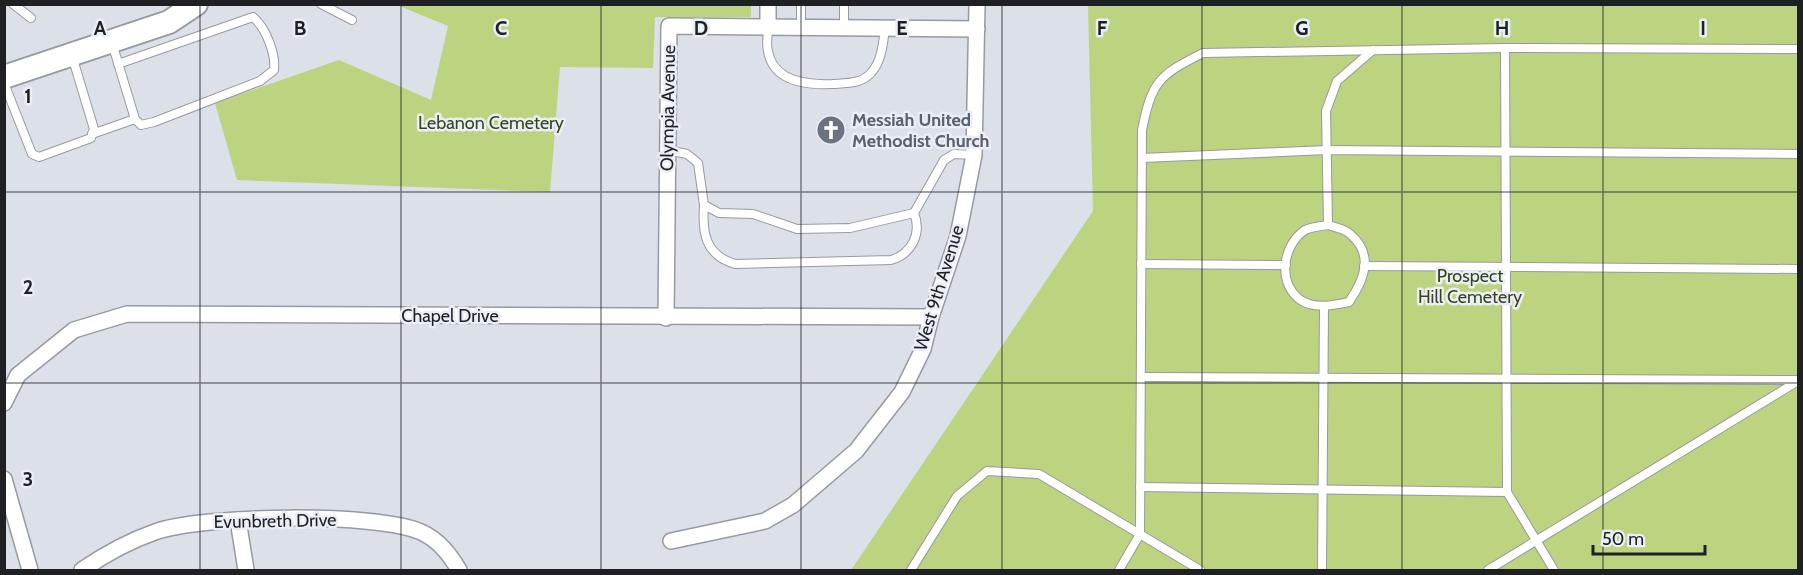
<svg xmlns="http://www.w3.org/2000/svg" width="1803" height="575" viewBox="0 0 1803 575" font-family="Cabin,sans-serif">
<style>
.green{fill:#bcd37f}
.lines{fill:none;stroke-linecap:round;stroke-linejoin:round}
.lane-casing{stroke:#969aa1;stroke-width:10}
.street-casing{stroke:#969aa1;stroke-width:18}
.secondary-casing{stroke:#969aa1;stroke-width:26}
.lane{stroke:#fff;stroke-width:8}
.street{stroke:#fff;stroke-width:15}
.secondary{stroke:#fff;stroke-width:22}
.grid{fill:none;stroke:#1e2023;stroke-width:1.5;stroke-opacity:0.55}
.labels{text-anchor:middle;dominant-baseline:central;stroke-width:5;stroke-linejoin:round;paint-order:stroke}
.street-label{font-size:18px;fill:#1e2023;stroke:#eaeef6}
.worship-label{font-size:18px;font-weight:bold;fill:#5b616d;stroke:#eaeef6;text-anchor:start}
.park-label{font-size:18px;fill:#3a431c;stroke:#eaeef6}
.grid-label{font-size:20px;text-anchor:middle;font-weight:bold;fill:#1e2023;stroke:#eaeef6;stroke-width:5;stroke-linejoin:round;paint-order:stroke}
</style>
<rect width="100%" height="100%" fill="#dce0e9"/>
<g class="green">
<polygon points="397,5 751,4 751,17 655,17 653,68 560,67 550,192 237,180 215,103 339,60 431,100 448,26"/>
<polygon points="1088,5 1798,5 1798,570 851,570 1093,211"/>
</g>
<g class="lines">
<g class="lane-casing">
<g id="lane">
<polyline points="13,4 31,18"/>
<polyline points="321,4 352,20"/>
<polyline points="844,4 844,28"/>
<path d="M 768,27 C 768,35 766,44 768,51 C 773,82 808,85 832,84 C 847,83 861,84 871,73 C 882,61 883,43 885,28"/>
<polyline points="801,28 801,4"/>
<path d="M 112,43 L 135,119 L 141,125 L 154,122 L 260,81 L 274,70 C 276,54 266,28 253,17 L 118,64"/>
<polyline points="1505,48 1507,492 1554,570"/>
<polyline points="4,83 32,154 39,157 91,138 94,129 72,56"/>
<polyline points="92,134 135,119"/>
<polyline points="668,150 687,154 698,163 704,205 719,213 753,214 797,229 850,228 914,213 944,160 954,154 974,155"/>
<polyline points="1142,158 1327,150 1798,154"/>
<path d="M 704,205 C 702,233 705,255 735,264 L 891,260 C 912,254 922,233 914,213"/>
<path d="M 1328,225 C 1334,227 1345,229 1350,234 C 1375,255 1364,280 1349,302 C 1334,305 1314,310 1299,299 C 1277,281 1283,245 1305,230 C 1311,227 1321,226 1328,225 Z"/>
<polyline points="1328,225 1326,111 1337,81 1373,50"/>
<polyline points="1141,264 1286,265"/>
<polyline points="1364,266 1798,269"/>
<polyline points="1141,377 1798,380"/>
<polyline points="1140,487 1507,492"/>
<polyline points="911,570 957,496 987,471 1039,474 1200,570"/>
<path d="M 1119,570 L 1140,534 L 1142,130 C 1152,81 1159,75 1203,53 L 1505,48 L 1798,49"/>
<polyline points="1322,570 1324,307"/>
<polyline points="1488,570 1798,381"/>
</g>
</g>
<g class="street-casing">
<g id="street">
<polyline points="768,27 768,4"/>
<polyline points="666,318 669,26 977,29"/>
<polyline points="4,403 18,375 74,330 127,314 931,317"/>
<polyline points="4,479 30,570"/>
<polyline points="238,520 246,570"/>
<polyline points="671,541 765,521 793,505 856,451 902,392 923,349 931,317 958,236 974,155 977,4"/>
<path d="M 82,570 C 104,555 129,541 155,532 C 202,515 377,512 421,532 C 439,540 450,555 459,570"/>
</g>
</g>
<g class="secondary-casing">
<polyline id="secondary" points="4,77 169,22 196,4"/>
</g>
<use href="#lane" class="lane"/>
<use href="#street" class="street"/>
<use href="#secondary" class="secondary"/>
</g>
<path class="grid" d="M 200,4 L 200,570M 401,4 L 401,570M 601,4 L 601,570M 801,4 L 801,570M 1002,4 L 1002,570M 1202,4 L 1202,570M 1402,4 L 1402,570M 1603,4 L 1603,570M 4,192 L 1798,192M 4,383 L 1798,383"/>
<defs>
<g id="church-disc" transform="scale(1.5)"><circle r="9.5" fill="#6b7280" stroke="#eaeef6"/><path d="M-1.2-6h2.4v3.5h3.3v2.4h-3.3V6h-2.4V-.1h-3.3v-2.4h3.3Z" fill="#fff"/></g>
</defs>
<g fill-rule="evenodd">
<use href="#church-disc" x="831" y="130"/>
</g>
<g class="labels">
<g class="street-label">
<text transform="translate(668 108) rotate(-89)">Olympia Avenue</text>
<text transform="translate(939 288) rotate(-73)">West 9th Avenue</text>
<text x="450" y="316">Chapel Drive</text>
<text transform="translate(275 521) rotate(-1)">Evunbreth Drive</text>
</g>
<g class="worship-label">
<text x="852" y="120">Messiah United<tspan x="852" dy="21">Methodist Church</tspan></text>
</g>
<g class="park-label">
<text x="491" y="123">Lebanon Cemetery</text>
<text x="1470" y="276">Prospect<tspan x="1470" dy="21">Hill Cemetery</tspan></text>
</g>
</g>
<g class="grid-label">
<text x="100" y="35">A</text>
<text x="300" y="35">B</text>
<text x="501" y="35">C</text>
<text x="701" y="35">D</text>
<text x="902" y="35">E</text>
<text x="1102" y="35">F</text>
<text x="1302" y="35">G</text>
<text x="1502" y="35">H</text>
<text x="1703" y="35">I</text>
<text x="28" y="103">1</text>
<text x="28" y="294">2</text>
<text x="28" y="486">3</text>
</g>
<rect width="1803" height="575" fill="none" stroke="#1e2023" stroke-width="12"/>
<path d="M1593 545v9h112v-9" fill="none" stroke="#1e2023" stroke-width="3"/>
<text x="1602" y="545" font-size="18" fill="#1e2023" stroke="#eaeef6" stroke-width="4.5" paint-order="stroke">50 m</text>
</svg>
